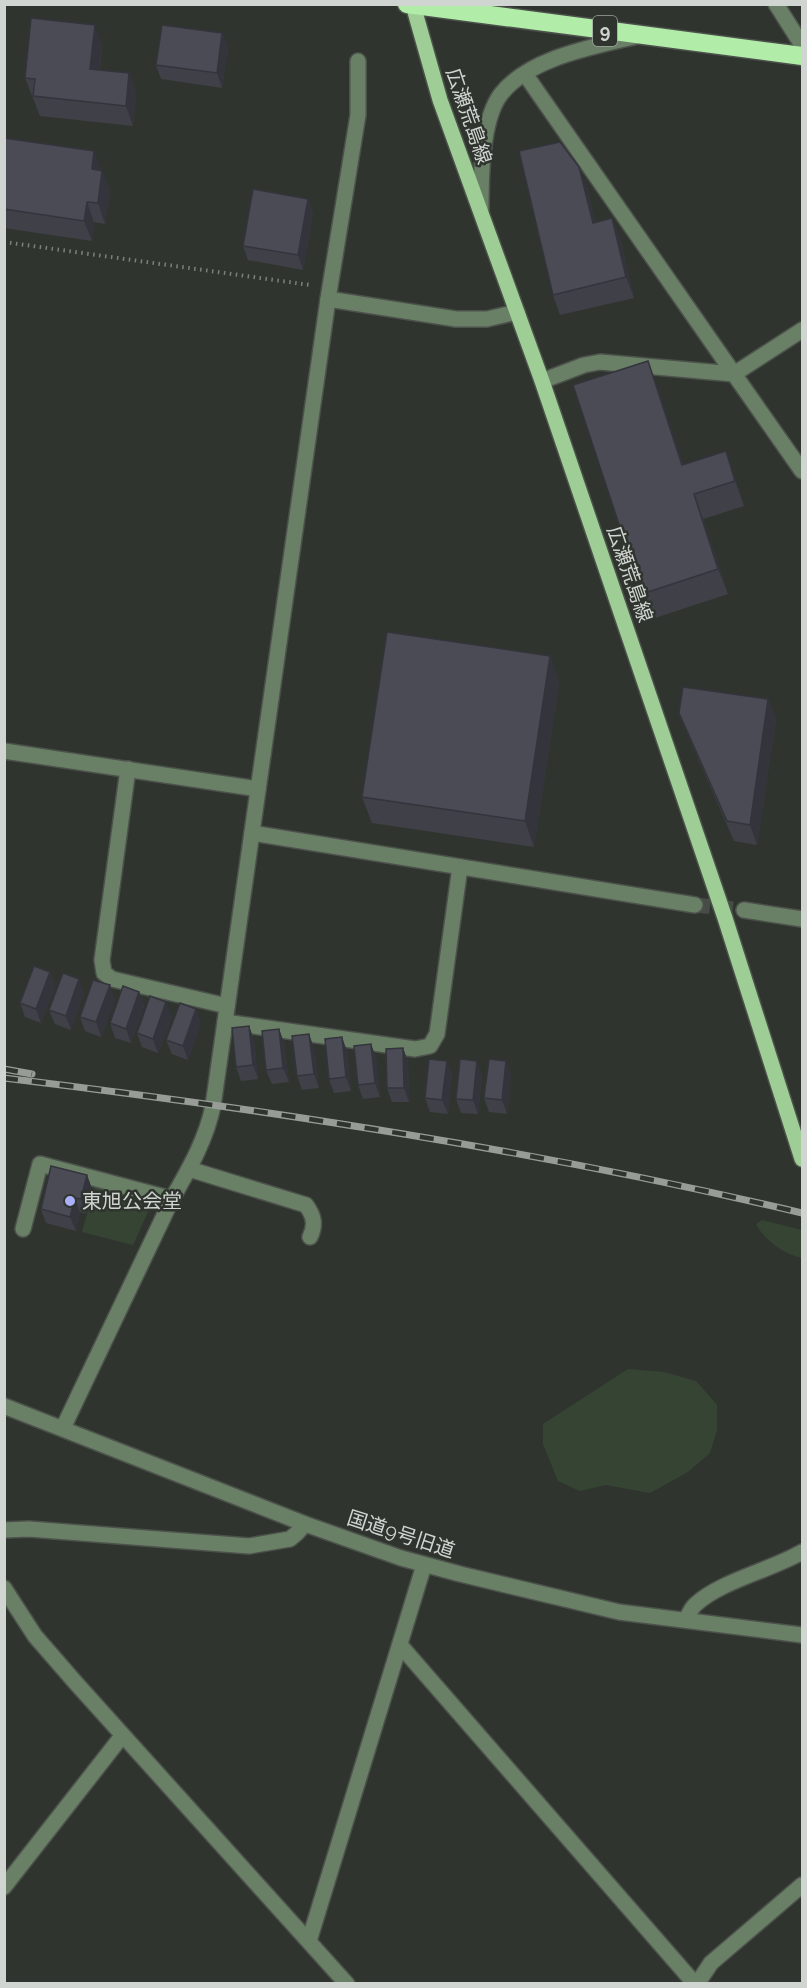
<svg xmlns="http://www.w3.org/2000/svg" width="807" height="1988" viewBox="0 0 807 1988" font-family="Raleway,'Noto Sans JP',sans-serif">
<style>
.green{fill:#364533}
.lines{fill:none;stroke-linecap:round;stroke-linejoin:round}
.minor-tunnel{stroke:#474d46;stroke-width:15;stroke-dasharray:15 8;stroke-linecap:butt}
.minor-casing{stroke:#4c524b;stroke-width:18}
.major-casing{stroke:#4c524b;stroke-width:18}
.highway-casing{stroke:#4c524b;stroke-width:21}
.path{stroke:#7c817c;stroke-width:4;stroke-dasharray:1.5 4.5;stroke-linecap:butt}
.minor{stroke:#698066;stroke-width:15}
.major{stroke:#9ece96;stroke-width:15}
.highway{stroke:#b2eca9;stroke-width:18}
.rail-casing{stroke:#979c97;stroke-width:7}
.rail{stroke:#2f352e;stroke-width:4.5;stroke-dasharray:14;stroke-linecap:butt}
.wall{fill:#404049}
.shaded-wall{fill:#34343c}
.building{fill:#4a4b55;stroke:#34343c;stroke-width:1.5}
.poi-dot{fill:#aab0fb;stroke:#2f352e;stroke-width:2}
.labels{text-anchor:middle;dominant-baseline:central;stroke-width:5;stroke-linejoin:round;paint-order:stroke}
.shield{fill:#2f352e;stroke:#a0a5a0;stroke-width:1.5}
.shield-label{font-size:18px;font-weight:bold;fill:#d1d5d1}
.street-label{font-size:20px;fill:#d1d5d1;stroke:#2f352e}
.poi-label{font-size:20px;fill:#d1d5d1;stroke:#2f352e;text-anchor:start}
</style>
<rect width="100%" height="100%" fill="#2f352e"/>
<g class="green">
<polygon points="95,1186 153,1201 133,1245 82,1232"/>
<path d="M 762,1220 L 802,1230 L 802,1258 C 784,1254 765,1241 756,1224 Z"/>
<polygon points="628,1369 664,1372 696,1381 717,1405 717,1430 710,1453 688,1472 650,1493 606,1485 580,1491 558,1481 543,1444 543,1424"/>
</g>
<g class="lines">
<polyline class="minor-tunnel" points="695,905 744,910"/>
<g class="minor-casing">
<g id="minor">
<polyline points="776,4 802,45"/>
<polyline points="525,74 734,374"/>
<path d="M 481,210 C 481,179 481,120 501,94 C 530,57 594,47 637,36"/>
<polyline points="328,299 358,115 358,61"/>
<polyline points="802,330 734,374 802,471"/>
<polyline points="542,381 584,365 600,362 734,374"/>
<polyline points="4,751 258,789"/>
<polyline points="128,769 102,960 104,973 112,979 227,1006"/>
<polyline points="252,833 695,905"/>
<polyline points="744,910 802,919"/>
<polyline points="225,1022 415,1049 430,1046 437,1034 460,867"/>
<path d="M 189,1169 L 306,1205 C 314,1216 316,1225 310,1237"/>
<polyline points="23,1229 40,1164 172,1199"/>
<polyline points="4,1406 305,1524 401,1558 460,1574 619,1612 802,1635"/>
<path d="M 63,1428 L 172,1199 C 189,1169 206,1140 213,1106 L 328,299 L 456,319 L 487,319 L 517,312"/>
<polyline points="4,1530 29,1529 249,1546 290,1539 297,1533 305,1524"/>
<polyline points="4,1588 35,1636 75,1682 347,1984"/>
<path d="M 686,1620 C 689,1614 691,1608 696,1604 C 721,1581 771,1570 802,1552"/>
<polyline points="400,1645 695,1984"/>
<polyline points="4,1887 122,1736"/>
<polyline points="309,1941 424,1565"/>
<polyline points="697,1984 711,1963 802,1885"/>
</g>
</g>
<g class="major-casing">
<polyline id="major" points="413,5 440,100 542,381 725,918 802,1159"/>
</g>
<g class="highway-casing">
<polyline id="highway" points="407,4 802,56"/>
</g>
<polyline class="path" points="4,242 310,285"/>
<use href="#minor" class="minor"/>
<use href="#major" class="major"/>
<use href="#highway" class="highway"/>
<g class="rail-casing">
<g id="rail">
<polyline points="4,1069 32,1074"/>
<path d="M 4,1078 C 272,1110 540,1151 802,1213"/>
</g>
</g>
<use href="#rail" class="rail"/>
</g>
<g class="wall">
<polygon points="222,33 228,47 222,88 161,79 156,65"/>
<polygon points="102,45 100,70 129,73 136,94 133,126 40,116 25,78"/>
<polygon points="4,138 102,171 110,191 105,224 94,222 92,241 4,228"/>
<polygon points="587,187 595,223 620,238 634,298 560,315 553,295"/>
<polygon points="308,199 313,213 303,270 248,260 243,246"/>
<polygon points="657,386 683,465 726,451 744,506 703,519 728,594 652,619 642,594"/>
<polygon points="550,656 559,682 534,847 372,823 362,797"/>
<polygon points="768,699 776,719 757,845 734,841 687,733 679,713"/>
<polygon points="50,972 55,986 41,1023 25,1017 20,1003"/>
<polygon points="139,992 144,1006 131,1043 115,1038 110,1023"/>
<polygon points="84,993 71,1030 55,1024 49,1010"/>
<polygon points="115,1000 101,1037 85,1031 80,1017"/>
<polygon points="172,1016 158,1053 142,1047 137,1033"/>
<polygon points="201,1023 188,1060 172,1054 166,1040"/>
<polygon points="249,1026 254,1040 258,1079 241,1081 236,1067"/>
<polygon points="279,1029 284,1043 289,1082 272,1084 266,1070"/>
<polygon points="371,1044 376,1058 380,1097 363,1099 358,1085"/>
<polygon points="314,1048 319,1088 302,1090 297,1076"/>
<polygon points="403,1048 408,1062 409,1102 392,1102 387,1088"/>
<polygon points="347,1051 351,1091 334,1093 329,1079"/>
<polygon points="506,1061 511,1075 507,1114 489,1112 484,1098"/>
<polygon points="452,1075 448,1114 430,1112 425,1098"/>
<polygon points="482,1075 478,1114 461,1113 456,1099"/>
<polygon points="87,1175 92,1189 86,1214 80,1212 76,1231 46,1223 41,1209"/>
</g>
<g class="shaded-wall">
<polygon points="95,25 102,45 98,89 90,69"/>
<polygon points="222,33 228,47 222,88 217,73"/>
<polygon points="129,73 136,94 133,126 126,106"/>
<polygon points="94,151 102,171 92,169"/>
<polygon points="579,167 587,187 600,243 593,223"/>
<polygon points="102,171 110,191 105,224 98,203"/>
<polygon points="308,199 313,213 303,270 298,255"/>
<polygon points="87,202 94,222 92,241 84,221"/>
<polygon points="612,218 620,238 634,298 626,277"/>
<polygon points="648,361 657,386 692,490 682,465"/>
<polygon points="726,451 735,477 744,506 735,481"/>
<polygon points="694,494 703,519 728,594 718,569"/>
<polygon points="550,656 559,682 534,847 525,821"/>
<polygon points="768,699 776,719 757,845 750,825"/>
<polygon points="50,972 55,986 41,1023 36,1009"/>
<polygon points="79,979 84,993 71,1030 66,1016"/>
<polygon points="110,985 115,1000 101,1037 96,1022"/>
<polygon points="139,992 144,1006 131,1043 126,1029"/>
<polygon points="166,1002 172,1016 158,1053 153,1039"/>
<polygon points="196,1009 201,1023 188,1060 183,1046"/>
<polygon points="249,1026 254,1040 258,1079 253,1065"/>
<polygon points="279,1029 284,1043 289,1082 283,1068"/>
<polygon points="309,1034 314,1048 319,1088 314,1074"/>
<polygon points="342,1037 347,1051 351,1091 346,1077"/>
<polygon points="371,1044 376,1058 380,1097 375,1083"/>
<polygon points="403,1048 408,1062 409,1102 404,1088"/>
<polygon points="447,1061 452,1075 448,1114 442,1100"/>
<polygon points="477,1061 482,1075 478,1114 473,1100"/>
<polygon points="506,1061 511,1075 507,1114 502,1100"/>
<polygon points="87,1175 92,1189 86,1214 81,1199"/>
<polygon points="75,1198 80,1212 76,1231 70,1217"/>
</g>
<g class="building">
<polygon points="31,18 95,25 90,69 129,73 126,106 33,96 35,79 25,78"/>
<polygon points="162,25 222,33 217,73 156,65"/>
<polygon points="4,138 94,151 92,169 102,171 98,203 87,202 84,221 4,209"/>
<polygon points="560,142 579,167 593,223 612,218 626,277 553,295 519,151"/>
<polygon points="253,189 308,199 298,255 243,246"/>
<polygon points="648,361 682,465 726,451 735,481 694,494 718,569 642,594 573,385"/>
<polygon points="387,632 550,656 525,821 362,797"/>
<polygon points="683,687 768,699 750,825 727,821 679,713"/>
<polygon points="34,966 50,972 36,1009 20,1003"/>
<polygon points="63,973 79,979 66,1016 49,1010"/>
<polygon points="93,980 110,985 96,1022 80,1017"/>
<polygon points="123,986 139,992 126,1029 110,1023"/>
<polygon points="150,996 166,1002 153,1039 137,1033"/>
<polygon points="180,1003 196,1009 183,1046 166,1040"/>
<polygon points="249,1026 253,1065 236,1067 232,1028"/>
<polygon points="279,1029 283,1068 266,1070 262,1031"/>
<polygon points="309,1034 314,1074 297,1076 292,1036"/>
<polygon points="342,1037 346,1077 329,1079 325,1039"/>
<polygon points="371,1044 375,1083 358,1085 354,1046"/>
<polygon points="403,1048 404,1088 387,1088 386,1049"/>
<polygon points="429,1059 447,1061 442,1100 425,1098"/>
<polygon points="460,1059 477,1061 473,1100 456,1099"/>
<polygon points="489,1059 506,1061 502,1100 484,1098"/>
<polygon points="51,1166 87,1175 81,1199 75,1198 70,1217 41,1209"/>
</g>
<circle class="poi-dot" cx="70" cy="1201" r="6"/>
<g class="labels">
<rect class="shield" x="593" y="16" width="24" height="30" rx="4.5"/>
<g class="shield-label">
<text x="605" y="31">9</text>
</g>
<g class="street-label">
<text transform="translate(469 116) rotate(71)">広瀬荒島線</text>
<text transform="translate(630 574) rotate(71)">広瀬荒島線</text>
<text transform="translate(401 1534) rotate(18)">国道9号旧道</text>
</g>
<g class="poi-label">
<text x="82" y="1201">東旭公会堂</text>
</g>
</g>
<rect width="807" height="1988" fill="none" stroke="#d1d5d1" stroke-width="12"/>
</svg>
